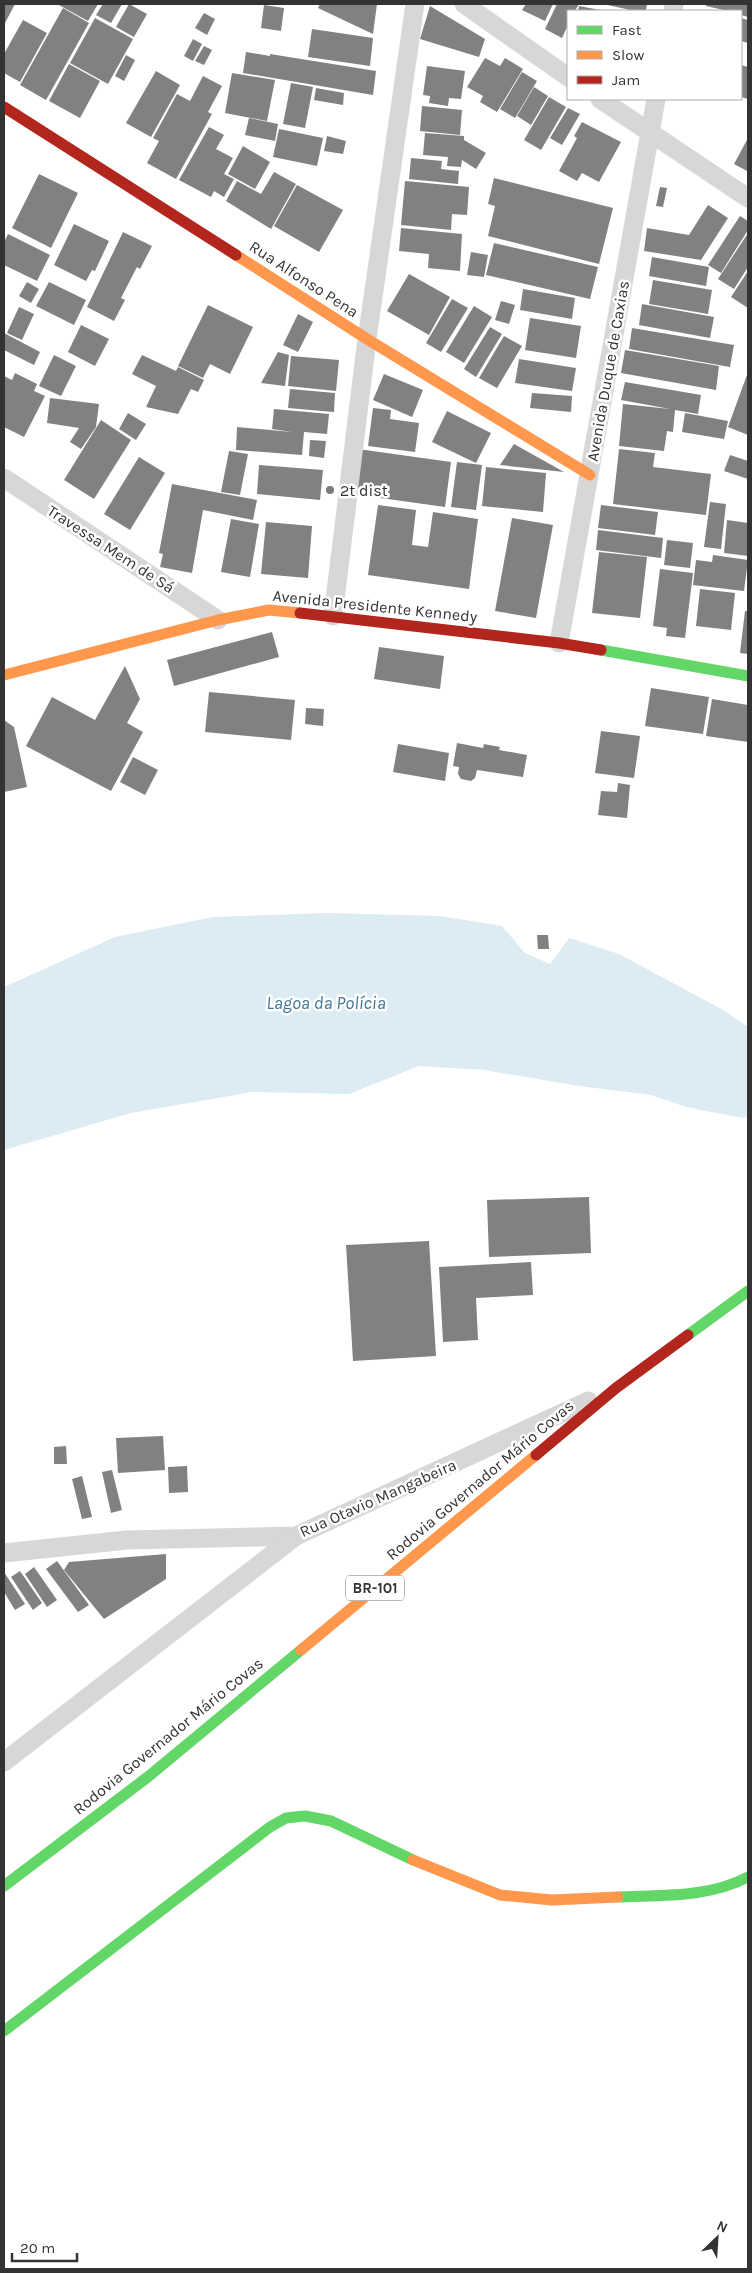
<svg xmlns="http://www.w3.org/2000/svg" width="752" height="2273" viewBox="0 0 752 2273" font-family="Karla,sans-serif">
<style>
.water{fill:#ddebf3}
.building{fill:#818181}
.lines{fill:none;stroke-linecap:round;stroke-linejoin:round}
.street{stroke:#d7d7d7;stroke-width:19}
.fast{stroke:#63d668;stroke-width:11}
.slow{stroke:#ff974d;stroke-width:11}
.jam{stroke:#b3261e;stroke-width:11}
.poi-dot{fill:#7a7a7a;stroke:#fff;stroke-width:2}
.labels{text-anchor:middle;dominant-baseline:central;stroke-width:5;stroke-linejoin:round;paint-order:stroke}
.shield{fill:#fff;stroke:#707070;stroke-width:1}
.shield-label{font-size:15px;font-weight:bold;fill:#333}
.street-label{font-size:16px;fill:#333;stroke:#fff}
.poi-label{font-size:16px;fill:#333;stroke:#fff;text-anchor:start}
.water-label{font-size:18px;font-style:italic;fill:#3f7597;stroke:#fff}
</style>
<rect width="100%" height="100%" fill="#fff"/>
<polygon class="water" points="326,913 440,916 502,926 525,953 550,964 569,938 619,954 723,1010 748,1027 748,1116 743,1118 686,1107 651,1095 579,1086 484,1070 419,1066 349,1094 252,1092 131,1113 4,1150 4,987 115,937 213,917"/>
<g class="building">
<polygon points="4,4 15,4 4,25"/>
<polygon points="57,4 98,4 88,21"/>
<polygon points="103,4 122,4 111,23 96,15"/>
<polygon points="129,4 147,14 134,37 116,27"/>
<polygon points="320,4 377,4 373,34 318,8"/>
<polygon points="526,4 553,4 545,21 522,10"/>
<polygon points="557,4 579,4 575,11 568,11 568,25 562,38 545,29"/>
<polygon points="603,4 647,4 646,11 635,11"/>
<polygon points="706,4 748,4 748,17 741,15 741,11 728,11 706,6"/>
<polygon points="264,5 284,8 281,31 261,28"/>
<polygon points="430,6 485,39 479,57 420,39"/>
<polygon points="579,6 600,10 600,11 578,11"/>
<polygon points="63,8 89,23 46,100 20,85"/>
<polygon points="204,13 215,19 207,35 195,28"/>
<polygon points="95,18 133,39 108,84 70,63"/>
<polygon points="741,18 748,20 748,43 741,41"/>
<polygon points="23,20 47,33 20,82 4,73 4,54"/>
<polygon points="312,29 373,38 370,66 308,57"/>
<polygon points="193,39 202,44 193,61 184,56"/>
<polygon points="204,46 212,50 204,65 195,61"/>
<polygon points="246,52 270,56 270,54 376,71 373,95 243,73"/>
<polygon points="126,55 135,60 124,81 115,76"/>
<polygon points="485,58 500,66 505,58 523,69 497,112 480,102 483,96 467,87"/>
<polygon points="69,64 100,81 80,118 49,101"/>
<polygon points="741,65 748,67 748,99 741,97"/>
<polygon points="427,66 465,71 461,99 449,98 448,106 429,103 430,96 423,95"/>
<polygon points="156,71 180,85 151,137 126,123"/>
<polygon points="522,72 537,81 515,118 500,109"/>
<polygon points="232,73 275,80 267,121 225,113"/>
<polygon points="203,76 222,86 208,112 212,114 176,179 147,163 159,141 153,138 177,94 190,101"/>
<polygon points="291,83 313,87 305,128 283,124"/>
<polygon points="534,87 548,96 531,125 517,116"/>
<polygon points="316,88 344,93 343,105 314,100"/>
<polygon points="549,97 566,107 541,150 524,140"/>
<polygon points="422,106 462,110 460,135 420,131"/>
<polygon points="568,108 580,114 562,145 550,138"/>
<polygon points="249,118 278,124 275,141 245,135"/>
<polygon points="582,122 621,142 599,182 582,173 577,181 559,171 577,138 574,136"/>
<polygon points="209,127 224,135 216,149 233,158 224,174 234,179 224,197 214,191 211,197 179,180"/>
<polygon points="279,129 323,138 317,166 273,157"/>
<polygon points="425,133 464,136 464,140 486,153 476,169 462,160 461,167 447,166 448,157 423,155"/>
<polygon points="327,136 346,141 343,154 324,151"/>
<polygon points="748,138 748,168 747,171 734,164"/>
<polygon points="243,146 270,162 255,189 228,174"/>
<polygon points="411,158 442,161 441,169 459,171 458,184 409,179"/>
<polygon points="274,172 296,184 271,229 226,201 237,181 261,194"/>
<polygon points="39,174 78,193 51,248 12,228"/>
<polygon points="494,178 613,208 599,264 488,236 495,206 488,204"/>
<polygon points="405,181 469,187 467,215 452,214 451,230 401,225"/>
<polygon points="297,185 343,210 319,252 274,226"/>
<polygon points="660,187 667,188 663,207 656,206"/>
<polygon points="708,205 728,218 701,260 644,251 647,228 689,235"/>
<polygon points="740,216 748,221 748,230 721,273 708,265"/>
<polygon points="74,224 109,241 95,271 92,270 86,281 54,265"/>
<polygon points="401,228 462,234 460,271 428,268 429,254 399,251"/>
<polygon points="123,232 152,246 140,269 137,267 121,298 125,300 114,321 87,307"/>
<polygon points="748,233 748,267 734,289 718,279"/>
<polygon points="8,234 50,255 37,281 4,265 4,242"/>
<polygon points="494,243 598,267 590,299 486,275"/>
<polygon points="471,252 488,255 484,277 467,275"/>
<polygon points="652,257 709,267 706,286 649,276"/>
<polygon points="748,271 748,308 731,297"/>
<polygon points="409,274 450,297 429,335 387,311"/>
<polygon points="653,280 712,290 708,314 649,304"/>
<polygon points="27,282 39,289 31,303 19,296"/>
<polygon points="49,282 86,300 74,325 36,306"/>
<polygon points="523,289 575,298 572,319 520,310"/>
<polygon points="452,299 468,308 441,352 426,343"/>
<polygon points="501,301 515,305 509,324 495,320"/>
<polygon points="642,304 714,317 710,338 639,325"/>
<polygon points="208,305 253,327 230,374 210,364 203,378 178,366"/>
<polygon points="474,306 492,317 464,363 446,352"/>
<polygon points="19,307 34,314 22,340 7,333"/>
<polygon points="298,314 313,322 298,352 283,345"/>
<polygon points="530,318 581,326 576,358 525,350"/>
<polygon points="81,325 109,339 95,366 68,352"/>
<polygon points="490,327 502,334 476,377 464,369"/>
<polygon points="632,328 734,345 730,367 629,349"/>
<polygon points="4,333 40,352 34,365 4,350"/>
<polygon points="504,336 522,346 497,388 479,378"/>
<polygon points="625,350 719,366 716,390 621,373"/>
<polygon points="278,352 289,355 285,386 261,383"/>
<polygon points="54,355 76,366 61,396 39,386"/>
<polygon points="142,355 176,371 178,367 204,380 198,392 191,389 178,414 146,407 156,386 132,374"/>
<polygon points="291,356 339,360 336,391 288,386"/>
<polygon points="519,359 576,368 572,391 515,383"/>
<polygon points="748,372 748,435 728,427"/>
<polygon points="15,373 37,384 34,391 45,396 24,437 4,427 4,376 12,380"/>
<polygon points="384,374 423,390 412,417 373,400"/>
<polygon points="625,382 701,395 698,414 675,410 673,432 667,431 664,451 619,446 623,404 670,409 621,400"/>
<polygon points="290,389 335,393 334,412 288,408"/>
<polygon points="532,393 572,396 571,412 530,408"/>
<polygon points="50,398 99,404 96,427 81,449 70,442 79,428 47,423"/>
<polygon points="373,408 391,410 390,419 419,423 415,452 368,446"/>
<polygon points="274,409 329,414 327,434 304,432 302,455 236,450 237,427 292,432 272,429"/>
<polygon points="447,411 491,433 476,463 432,442"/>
<polygon points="128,413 146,424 136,440 119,429"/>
<polygon points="685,413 728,421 724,439 682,432"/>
<polygon points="101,420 131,440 94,499 64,480"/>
<polygon points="310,440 326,441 324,458 309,456"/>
<polygon points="514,444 564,472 500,465"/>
<polygon points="358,449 451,462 445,507 352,494"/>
<polygon points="619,449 655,453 653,467 711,474 706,515 613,504"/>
<polygon points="229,451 248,454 240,495 221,492"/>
<polygon points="730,455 748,461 748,479 724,471"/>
<polygon points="139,457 165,473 130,530 104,514"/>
<polygon points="457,462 482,465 476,510 451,507"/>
<polygon points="259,465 323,470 320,500 257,494"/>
<polygon points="486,467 546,473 543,512 482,506"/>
<polygon points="172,484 257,500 253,520 203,510 192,573 160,567 163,554 159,553"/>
<polygon points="710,502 726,504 721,549 704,547"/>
<polygon points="378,505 416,510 412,545 428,547 433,512 478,519 469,589 368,575"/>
<polygon points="601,505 658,512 655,535 598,528"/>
<polygon points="512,518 553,525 536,618 495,611"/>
<polygon points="231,519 259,524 250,577 221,572"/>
<polygon points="727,520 748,523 748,556 724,553"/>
<polygon points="266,522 312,526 308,578 261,574"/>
<polygon points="598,530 663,538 661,558 596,550"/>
<polygon points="667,540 693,543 690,568 664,565"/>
<polygon points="599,552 647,557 640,618 592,613"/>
<polygon points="713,555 748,560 744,591 693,585 696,560 712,562"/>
<polygon points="660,569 693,573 685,638 666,636 667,628 653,626"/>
<polygon points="700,589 735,593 731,630 696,626"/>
<polygon points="745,611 748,611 748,654 740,653"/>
<polygon points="272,632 279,657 174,686 167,660"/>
<polygon points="379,647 444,656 440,689 374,679"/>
<polygon points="125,666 140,699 127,723 143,732 111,791 26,746 52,697 95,720"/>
<polygon points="651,688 709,697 703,734 645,726"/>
<polygon points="209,692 295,700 291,740 205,732"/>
<polygon points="712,699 748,705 748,742 706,736"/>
<polygon points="306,708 324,709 323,726 305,724"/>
<polygon points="4,720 14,727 27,787 4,792"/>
<polygon points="601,731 640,736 634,778 595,773"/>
<polygon points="457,743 483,748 484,744 500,747 499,750 527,755 523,777 477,770 475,778 471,781 461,779 458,774 459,767 453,766"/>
<polygon points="398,744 449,753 445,781 393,772"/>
<polygon points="133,757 158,770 145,795 120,782"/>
<polygon points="618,783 630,785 627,818 598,815 601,791 617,792"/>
<polygon points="537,935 548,935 549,949 538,949"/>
<polygon points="589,1197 591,1253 489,1257 487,1200"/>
<polygon points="429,1241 436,1356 353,1361 346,1245"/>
<polygon points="531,1262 533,1295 476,1298 478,1340 443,1342 439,1267"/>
<polygon points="163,1436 165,1470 118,1473 116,1438"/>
<polygon points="66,1446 67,1464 54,1464 54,1447"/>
<polygon points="187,1466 188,1492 169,1493 168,1467"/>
<polygon points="112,1470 122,1510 111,1513 102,1472"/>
<polygon points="82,1476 92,1517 82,1519 72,1479"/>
<polygon points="166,1554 166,1579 104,1619 64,1570 69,1562"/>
<polygon points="57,1561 89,1605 78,1612 46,1569"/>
<polygon points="34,1567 57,1600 47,1607 25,1574"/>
<polygon points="20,1571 42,1603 33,1610 11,1577"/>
<polygon points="4,1572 25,1604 15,1610 4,1592"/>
</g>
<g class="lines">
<g class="street">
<polyline points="464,4 568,77"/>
<polyline points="673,11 674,4"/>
<polyline points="600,99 748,198"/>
<polyline points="4,478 218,620"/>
<polyline points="333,616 367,339 415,4"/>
<polyline points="559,643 656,99"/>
<polyline points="4,1553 127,1540 296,1536 588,1401"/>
<polyline points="4,1762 296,1536"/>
</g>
<g class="fast">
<polyline points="601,650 748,676"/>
<polyline points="688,1335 748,1291"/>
<polyline points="4,1886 149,1776 301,1650"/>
<path d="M 618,1897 C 662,1895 708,1898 748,1877"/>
<polyline points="4,2031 270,1827 286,1818 305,1816 331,1821 413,1860"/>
</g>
<g class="slow">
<polyline points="236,255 367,339 590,475"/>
<polyline points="4,675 218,620 269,610 300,613"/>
<polyline points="301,1650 536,1455"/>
<polyline points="413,1860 500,1895 552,1900 618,1897"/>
</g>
<g class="jam">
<polyline points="4,107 236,255"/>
<polyline points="300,613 559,643 601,650"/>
<polyline points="536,1455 616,1388 688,1335"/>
</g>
</g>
<circle class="poi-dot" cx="330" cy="490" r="5"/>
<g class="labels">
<rect class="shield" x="346" y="1575.5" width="58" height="25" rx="4"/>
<g class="shield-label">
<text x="375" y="1588">BR-101</text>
</g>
<g class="street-label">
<text transform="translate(304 279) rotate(33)">Rua Alfonso Pena</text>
<text transform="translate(608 371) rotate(-80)">Avenida Duque de Caxias</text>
<text transform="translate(111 549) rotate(33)">Travessa Mem de Sá</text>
<text transform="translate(375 606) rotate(6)">Avenida Presidente Kennedy</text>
<text transform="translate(480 1480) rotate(-40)">Rodovia Governador Mário Covas</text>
<text transform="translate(378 1498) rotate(-24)">Rua Otavio Mangabeira</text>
<text transform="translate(168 1736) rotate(-39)">Rodovia Governador Mário Covas</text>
</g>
<g class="poi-label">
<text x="340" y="490">2t dist</text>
</g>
<g class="water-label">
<text x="326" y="1003">Lagoa da Polícia</text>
</g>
</g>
<rect width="752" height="2273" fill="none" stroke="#333333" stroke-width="10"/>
<rect x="567" y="10" width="175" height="90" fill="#ffffff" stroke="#adadad"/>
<rect x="577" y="26" width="25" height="8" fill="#63d668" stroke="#adadad"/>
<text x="612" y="35" font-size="15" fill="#333333">Fast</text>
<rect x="577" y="51" width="25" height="8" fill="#ff974d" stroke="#adadad"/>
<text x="612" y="60" font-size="15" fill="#333333">Slow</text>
<rect x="577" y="76" width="25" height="8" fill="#b3261e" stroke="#adadad"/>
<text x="612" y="85" font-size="15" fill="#333333">Jam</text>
<g transform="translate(717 2238) rotate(25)" stroke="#ffffff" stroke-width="4" paint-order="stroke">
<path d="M0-4L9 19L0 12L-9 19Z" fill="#333333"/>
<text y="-8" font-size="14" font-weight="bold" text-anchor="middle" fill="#333333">N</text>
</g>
<path d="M12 2253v8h65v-8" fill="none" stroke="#333333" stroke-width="2.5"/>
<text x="20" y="2253" font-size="15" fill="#333333" stroke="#ffffff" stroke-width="4" paint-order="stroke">20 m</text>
</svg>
